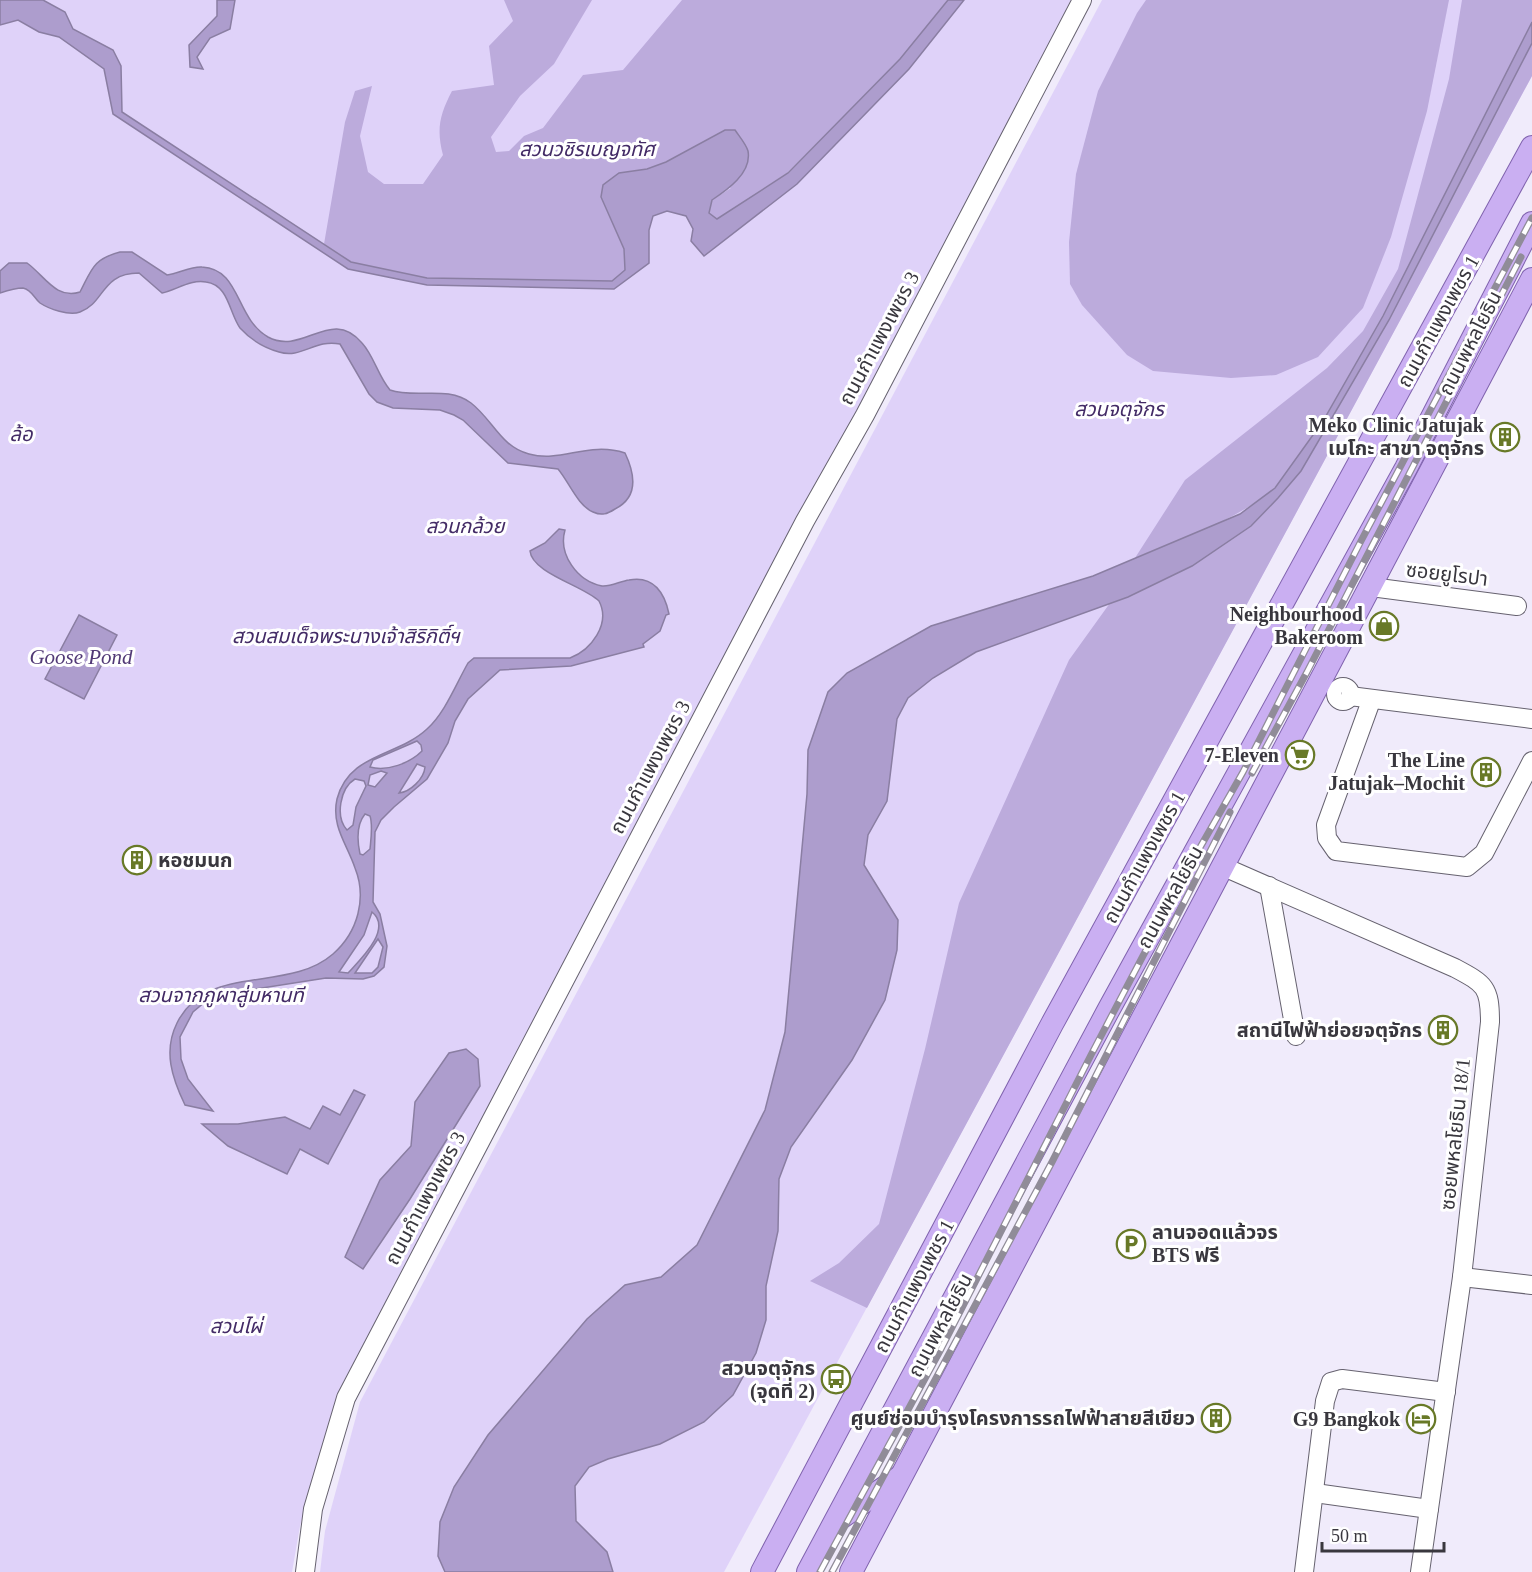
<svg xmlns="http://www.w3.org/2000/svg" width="1532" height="1572" viewBox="0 0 1532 1572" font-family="'Times New Roman','Noto Sans Thai',serif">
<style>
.green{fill:#dfd2f9}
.forest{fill:#bcabdc}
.water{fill:#ad9dcd;stroke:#8a7ea2;stroke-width:1.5;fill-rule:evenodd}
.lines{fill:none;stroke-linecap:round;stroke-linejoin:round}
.minor-casing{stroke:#66626f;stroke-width:20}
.major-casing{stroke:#8063ae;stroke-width:24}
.minor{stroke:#fff;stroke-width:18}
.major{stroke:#caaff2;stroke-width:22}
.rail-casing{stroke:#908c98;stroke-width:7}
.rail{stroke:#fff;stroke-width:4.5;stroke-dasharray:14;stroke-linecap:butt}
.labels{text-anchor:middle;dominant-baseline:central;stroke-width:6;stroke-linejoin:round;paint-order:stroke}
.park-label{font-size:20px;font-style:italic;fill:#432b66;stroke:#fff}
.street-label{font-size:20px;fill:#39373e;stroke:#fff}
.poi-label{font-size:20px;font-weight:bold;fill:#39373e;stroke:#fff;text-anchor:end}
.water-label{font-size:21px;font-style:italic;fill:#513976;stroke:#fff}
</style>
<rect width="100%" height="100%" fill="#f0ebfb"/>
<g class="green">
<polygon points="0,0 1071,0 803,520 339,1390 300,1526 292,1572 0,1572"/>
<polygon points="1102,0 1532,0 1532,76 724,1572 320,1572 325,1531 360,1402"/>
</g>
<g class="forest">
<path d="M 504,0 L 592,0 L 554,64 L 520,96 L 491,137 L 496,152 L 509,151 L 524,136 L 543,128 L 583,75 L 623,70 L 682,0 L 948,0 L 900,59 L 787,173 L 717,220 L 709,213 L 712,200 L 731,188 L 666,162 L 647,169 L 619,173 L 601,197 L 624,249 L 625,270 L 613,281 L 427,278 L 351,262 L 324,244 L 345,122 L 355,91 L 372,86 L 360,136 L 368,172 L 384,184 L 423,184 L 443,155 C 436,129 440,114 452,91 L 494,85 L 489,46 L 513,21 Z"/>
<polygon points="1146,0 1449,0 1427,111 1391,237 1363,308 1318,357 1276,375 1231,378 1153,371 1127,355 1082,305 1070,284 1069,242 1076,174 1098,91 1137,13"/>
<path d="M 1462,0 L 1532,0 L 1532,22 C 1470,146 1411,274 1339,393 C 1320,424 1301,466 1272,490 C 1232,523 1182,538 1135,558 L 1185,480 L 1327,368 L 1363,331 L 1398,269 L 1449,79 Z"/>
<polygon points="1532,43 1532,76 867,1308 810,1281 839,1263 879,1224 925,1049 959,903 1069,660 1110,603 1128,597 1251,526 1301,471 1389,320"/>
</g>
<g class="water">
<path d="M 0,0 L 43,0 L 65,12 L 73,29 L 113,50 L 121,66 L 122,112 L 351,262 L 427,278 L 612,281 L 625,270 L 624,249 L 601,197 L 603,185 L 619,173 L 647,169 L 666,162 L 725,130 L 735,130 C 739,136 746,144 748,151 C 752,173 727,190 712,200 L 709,213 L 717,219 L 788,173 L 900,59 L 948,0 L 964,0 L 909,69 L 797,184 L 704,256 L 691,241 L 693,229 L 686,216 L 667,211 L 653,216 L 649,230 L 649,263 L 614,289 L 427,285 L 348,269 L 113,114 L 104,69 L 59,37 L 39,32 L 18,20 L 0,25 Z"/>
<polygon points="217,0 235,0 230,29 210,38 197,57 203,69 190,67 189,45 217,16"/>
<polygon points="1532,22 1532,43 1389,320 1301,471 1278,498 1251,526 1192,566 1128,597 976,652 933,678 908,698 897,719 887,801 868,835 864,865 898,920 897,950 885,1000 852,1060 791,1147 779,1179 778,1231 766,1286 766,1320 756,1353 733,1395 704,1422 660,1444 608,1459 589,1467 575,1486 576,1521 607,1552 613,1572 445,1572 438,1556 440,1522 454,1487 488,1435 587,1319 625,1285 661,1277 697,1245 765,1110 785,1032 807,794 808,750 828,692 847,673 931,626 1093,576 1240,514 1275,488 1323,421 1383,316"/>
<path d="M 120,252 L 132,252 L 167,275 C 178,274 191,266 202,267 C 241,269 235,318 268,337 C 303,356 331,306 362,343 C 374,356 378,376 390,390 C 416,399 447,385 471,403 C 493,420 501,447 529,454 C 562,463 588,441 625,453 C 635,474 639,497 615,509 C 607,514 602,516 593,512 C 578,506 569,482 558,469 L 508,463 L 463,420 L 454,415 L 440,410 L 393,408 L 377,402 L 369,394 L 340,344 C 314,339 302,359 279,352 C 265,348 250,339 240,328 C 229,313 229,285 206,282 C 191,279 176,290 162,293 L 139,273 C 101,273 105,303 80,312 C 69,316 49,309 40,303 C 34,298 32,290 23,288 C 16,288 6,291 0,293 L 0,271 L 9,263 L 27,263 C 44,275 56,300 80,292 C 92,269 93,259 120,252 Z"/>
<path d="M 559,529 L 565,530 C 558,554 577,581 602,586 C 610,587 621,581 629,580 C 654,575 665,594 669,614 L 666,615 L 660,631 L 643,644 L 644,647 L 571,666 L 500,670 L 468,699 L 455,721 L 448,743 L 427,779 L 394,807 L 381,820 L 375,832 L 373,902 L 380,914 L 387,946 L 384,967 L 374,976 L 363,979 L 326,978 L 230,993 L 205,1002 L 193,1012 L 180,1037 L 181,1059 L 188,1079 L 213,1111 L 185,1105 C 172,1078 163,1051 177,1023 C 207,962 287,994 333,954 C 358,932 367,898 355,868 C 347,844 331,826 337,799 C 349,753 397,757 427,729 C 445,713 456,684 468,663 L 474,658 L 570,658 C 591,650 611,624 599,601 C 584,586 532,573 530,551 L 545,543 ZM 417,741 L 421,745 L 422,751 C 410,763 387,772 370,767 L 373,760 ZM 417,764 L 425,767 C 424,779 410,792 399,793 ZM 381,771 L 387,773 L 375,787 L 368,785 L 370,775 ZM 355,779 L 364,781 L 366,786 L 356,807 L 353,825 L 347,830 C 335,817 340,788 355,779 ZM 365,814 L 370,816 C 373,825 371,839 370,849 L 363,855 L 360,854 C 357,840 356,825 365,814 ZM 372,912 C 393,929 360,960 348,973 L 339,972 L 364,935 ZM 378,939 L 383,947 L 378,967 L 372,973 L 355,973 Z"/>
<polygon points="79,615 117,635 84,699 45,679"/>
<polygon points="466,1049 478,1059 480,1086 410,1199 363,1269 345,1257 380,1180 411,1146 415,1102 449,1053"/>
<polygon points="354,1090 365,1095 328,1164 300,1149 287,1174 228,1146 202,1124 238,1124 285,1117 310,1129 323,1106 340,1115"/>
</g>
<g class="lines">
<g class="minor-casing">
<g id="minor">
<polyline points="1371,587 1517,606"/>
<circle cx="1343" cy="694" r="7"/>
<polyline points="1350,696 1532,719"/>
<polyline points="1371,701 1326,825 1327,838 1336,851 1467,867 1484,853 1532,761"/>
<path d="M 1224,867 L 1455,968 C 1485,984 1490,987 1490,1022 L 1462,1277 L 1420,1572"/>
<polyline points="1269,886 1296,1036"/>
<polyline points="1462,1277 1532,1285"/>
<polyline points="1315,1493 1429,1509"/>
<polyline points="305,1572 313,1509 346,1398 805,521 865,415 1082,0"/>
<polyline points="1304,1572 1325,1401 1331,1382 1342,1379 1446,1392"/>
</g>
</g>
<g class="major-casing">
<g id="major">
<polyline points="839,1519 900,1477"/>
<polyline points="762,1572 1052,1024 1532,147"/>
<polyline points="808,1572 1109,1009 1406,468 1532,223"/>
<polyline points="851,1572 1532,279"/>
</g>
</g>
<use href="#minor" class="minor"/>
<use href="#major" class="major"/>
<g class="rail-casing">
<g id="rail">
<polyline points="1252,773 1307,672 1521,257"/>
<polyline points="820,1572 941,1349 1091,1055 1198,851 1243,772 1361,541 1532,218"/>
<polyline points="832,1572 1052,1162 1230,812"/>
</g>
</g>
<use href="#rail" class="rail"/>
</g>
<defs>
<g id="building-ring" transform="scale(1.5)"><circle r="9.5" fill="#fff" stroke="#687927" stroke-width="1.5"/><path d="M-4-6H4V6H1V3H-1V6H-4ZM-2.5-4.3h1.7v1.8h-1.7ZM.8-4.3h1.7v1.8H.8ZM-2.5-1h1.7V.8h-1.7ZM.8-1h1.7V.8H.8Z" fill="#687927"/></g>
<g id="shop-ring" transform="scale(1.5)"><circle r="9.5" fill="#fff" stroke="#687927" stroke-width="1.5"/><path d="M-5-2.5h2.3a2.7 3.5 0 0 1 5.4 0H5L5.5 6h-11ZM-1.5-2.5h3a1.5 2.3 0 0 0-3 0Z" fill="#687927"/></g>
<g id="supermarket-ring" transform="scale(1.5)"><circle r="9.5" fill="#fff" stroke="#687927" stroke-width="1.5"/><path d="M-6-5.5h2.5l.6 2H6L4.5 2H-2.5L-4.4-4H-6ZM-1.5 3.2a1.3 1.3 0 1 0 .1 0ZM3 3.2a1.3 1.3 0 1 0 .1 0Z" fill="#687927"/></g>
<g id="parking-ring" transform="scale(1.5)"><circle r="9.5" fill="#fff" stroke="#687927" stroke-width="1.5"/><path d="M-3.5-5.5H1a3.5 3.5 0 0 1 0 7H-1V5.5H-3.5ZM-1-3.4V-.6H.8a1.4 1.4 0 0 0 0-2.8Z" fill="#687927"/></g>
<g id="bus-ring" transform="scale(1.5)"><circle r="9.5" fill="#fff" stroke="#687927" stroke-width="1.5"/><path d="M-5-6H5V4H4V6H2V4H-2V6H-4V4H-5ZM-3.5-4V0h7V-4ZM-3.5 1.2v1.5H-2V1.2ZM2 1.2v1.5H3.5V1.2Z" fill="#687927"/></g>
<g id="hotel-ring" transform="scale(1.5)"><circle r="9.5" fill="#fff" stroke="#687927" stroke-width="1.5"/><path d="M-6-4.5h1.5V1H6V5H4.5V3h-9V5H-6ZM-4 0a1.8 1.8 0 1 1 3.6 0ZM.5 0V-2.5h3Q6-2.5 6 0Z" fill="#687927"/></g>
</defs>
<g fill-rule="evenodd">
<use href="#building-ring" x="1505" y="437"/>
<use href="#shop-ring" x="1384" y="626"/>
<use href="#supermarket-ring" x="1300" y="755"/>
<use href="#building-ring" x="1486" y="772"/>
<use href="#building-ring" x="137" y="860"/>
<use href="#building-ring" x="1443" y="1030"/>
<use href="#parking-ring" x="1131" y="1244"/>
<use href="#bus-ring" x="836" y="1379"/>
<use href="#building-ring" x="1216" y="1418"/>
<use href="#hotel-ring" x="1421" y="1419"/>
</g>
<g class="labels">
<g class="park-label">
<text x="587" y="149">สวนวชิรเบญจทัศ</text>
<text x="1119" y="409">สวนจตุจักร</text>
<text x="21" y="434">ล้อ</text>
<text x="465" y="526">สวนกล้วย</text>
<text x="346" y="636">สวนสมเด็จพระนางเจ้าสิริกิติ์ฯ</text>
<text x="221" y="995">สวนจากภูผาสู่มหานที</text>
<text x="236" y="1326">สวนไผ่</text>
</g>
<g class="street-label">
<text transform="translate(1438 321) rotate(-61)">ถนนกำแพงเพชร 1</text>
<text transform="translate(879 338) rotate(-62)">ถนนกำแพงเพชร 3</text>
<text transform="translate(1470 343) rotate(-63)">ถนนพหลโยธิน</text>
<text transform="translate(1447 574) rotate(7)">ซอยยูโรปา</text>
<text transform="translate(650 767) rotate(-62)">ถนนกำแพงเพชร 3</text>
<text transform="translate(1144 857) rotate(-61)">ถนนกำแพงเพชร 1</text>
<text transform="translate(1170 897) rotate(-61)">ถนนพหลโยธิน</text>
<text transform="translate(1455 1134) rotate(-84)">ซอยพหลโยธิน 18/1</text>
<text transform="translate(425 1198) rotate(-62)">ถนนกำแพงเพชร 3</text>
<text transform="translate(914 1286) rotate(-62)">ถนนกำแพงเพชร 1</text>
<text transform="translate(940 1325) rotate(-62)">ถนนพหลโยธิน</text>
</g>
<g class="poi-label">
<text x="1484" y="425">Meko Clinic Jatujak<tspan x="1484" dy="23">เมโกะ สาขา จตุจักร</tspan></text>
<text x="1363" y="614">Neighbourhood<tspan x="1363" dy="23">Bakeroom</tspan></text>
<text x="1279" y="755">7-Eleven</text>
<text x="1465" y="760">The Line<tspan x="1465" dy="23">Jatujak–Mochit</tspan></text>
<text x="158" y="860" text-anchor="start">หอชมนก</text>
<text x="1422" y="1030">สถานีไฟฟ้าย่อยจตุจักร</text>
<text x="1152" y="1232" text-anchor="start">ลานจอดแล้วจร<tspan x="1152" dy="23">BTS ฟรี</tspan></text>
<text x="815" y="1368">สวนจตุจักร<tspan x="815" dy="23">(จุดที่ 2)</tspan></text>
<text x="1195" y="1418">ศูนย์ซ่อมบำรุงโครงการรถไฟฟ้าสายสีเขียว</text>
<text x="1400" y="1419">G9 Bangkok</text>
</g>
<g class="water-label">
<text x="81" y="657">Goose Pond</text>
</g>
</g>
<path d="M1322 1542v9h122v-9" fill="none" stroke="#39373e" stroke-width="3"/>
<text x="1331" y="1542" font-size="18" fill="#39373e" stroke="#ffffff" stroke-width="4.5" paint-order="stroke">50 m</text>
</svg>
